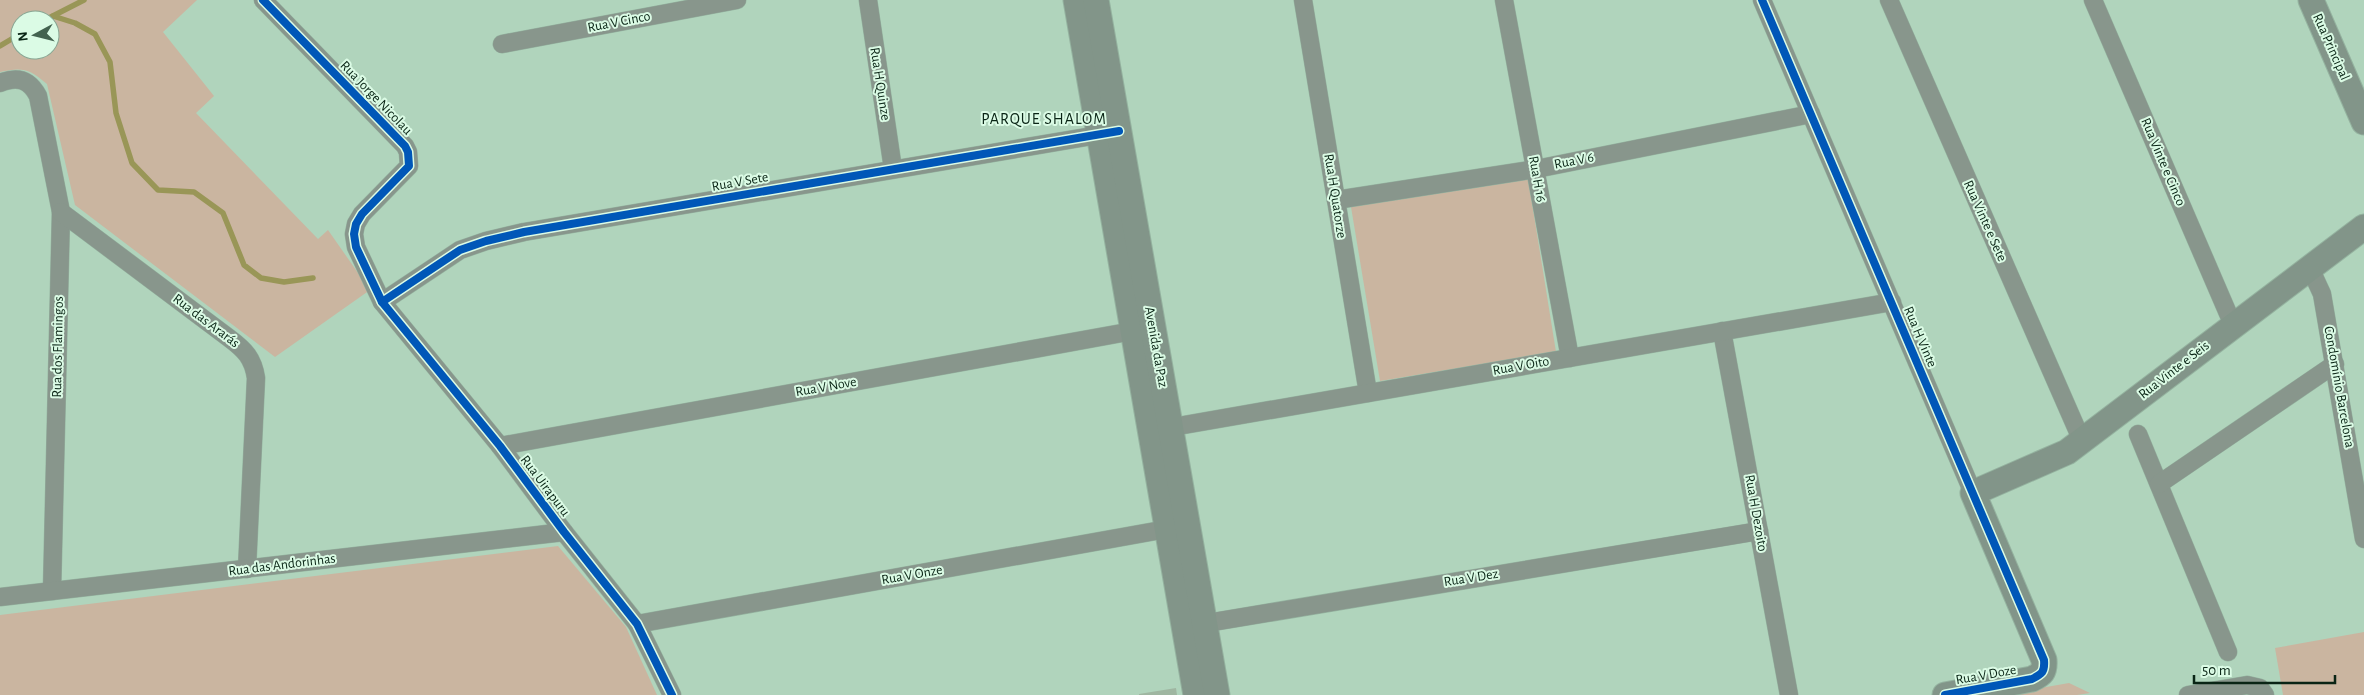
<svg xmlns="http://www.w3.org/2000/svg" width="2364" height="695" viewBox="0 0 2364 695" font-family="'Alegreya Sans',sans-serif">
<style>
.green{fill:#cab5a0;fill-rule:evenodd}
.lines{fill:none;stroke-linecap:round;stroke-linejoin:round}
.stream{stroke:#999657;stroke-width:5.5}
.building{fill:#9fb6a1}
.street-casing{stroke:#94b29f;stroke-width:19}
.secondary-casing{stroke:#94b29f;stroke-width:27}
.street{stroke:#88968c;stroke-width:18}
.secondary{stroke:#829589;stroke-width:25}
.cycleway-casing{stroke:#dbfbe5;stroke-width:11}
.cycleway{stroke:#0057b8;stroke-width:8}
.labels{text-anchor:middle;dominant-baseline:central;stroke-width:4;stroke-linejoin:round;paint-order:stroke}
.street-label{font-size:14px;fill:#092415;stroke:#dbfbe5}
.quarter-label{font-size:16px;letter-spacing:1px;fill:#092415;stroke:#dbfbe5}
</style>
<rect width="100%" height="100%" fill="#b0d4bc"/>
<g class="green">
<path d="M 0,0 L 197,0 L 163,32 L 214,96 L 196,113 L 318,239 L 328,230 L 370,290 L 275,357 L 75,205 L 47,84 C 29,69 23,67 0,72 ZM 20,20 L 50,20 L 50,50 L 20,50 Z"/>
<polygon points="1528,178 1556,352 1380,381 1351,207"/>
<polygon points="558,546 626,627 657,695 0,695 0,615"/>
<polygon points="2364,632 2364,695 2283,695 2275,648"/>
<polygon points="2069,683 2090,693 2077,695 2001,695"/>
</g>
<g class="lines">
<g class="stream">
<polyline points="53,16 75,23 95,34 110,62 116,113 132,163 158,190 194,192 223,213 244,265 261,278 284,282 313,278"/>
<polyline points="45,20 84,0"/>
<polyline points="0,46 20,34"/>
</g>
</g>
<polygon class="building" points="1176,688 1177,695 1139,695 1139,694"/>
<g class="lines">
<g class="street-casing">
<g id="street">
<polyline points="263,0 405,146 408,152 409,166 362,214 356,224 354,234 356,247 382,302 500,446 564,532 637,624 672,695"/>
<polyline points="868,0 893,169"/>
<polyline points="1303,0 1368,393"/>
<polyline points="1504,0 1570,358"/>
<polyline points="1762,0 1973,493"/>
<polyline points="1889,0 2082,441"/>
<polyline points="2093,0 2233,325"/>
<polyline points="502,44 737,0"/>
<path d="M 0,83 C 17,76 29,79 38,96 L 61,212 L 52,591"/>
<polyline points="1336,200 1536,169 1811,114"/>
<path d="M 61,212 L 229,338 C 245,350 253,358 256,378 L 247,569"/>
<polyline points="2310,268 2322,294 2364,539"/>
<polyline points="382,302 460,250 486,241 524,232 1110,133"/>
<polyline points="1722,331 1789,695"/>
<polyline points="1161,429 1892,302"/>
<polyline points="2138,434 2228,652"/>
<polyline points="500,446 1144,329"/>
<polyline points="2159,484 2335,364"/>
<polyline points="0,597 564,532"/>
<polyline points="637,624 1178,527"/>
<polyline points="1195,625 1759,531"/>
<polyline points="2188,695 2247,685 2260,688 2265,695"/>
</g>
</g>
<g class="secondary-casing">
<g id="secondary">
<polyline points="1076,0 1196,695"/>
<polyline points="1096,0 1217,695"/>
<polyline points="2311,0 2364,122"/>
<path d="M 1945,695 L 2032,679 C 2042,674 2045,672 2044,660 L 1973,493 L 2067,452 L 2364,227"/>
</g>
</g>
<use href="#street" class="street"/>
<use href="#secondary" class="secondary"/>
<g class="cycleway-casing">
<g id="cycleway">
<polyline points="263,0 405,146 408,152 409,166 362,214 356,224 354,234 356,247 382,302 500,446 564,532 637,624 672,695"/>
<path d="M 1762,0 L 2044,660 C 2045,672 2042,674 2032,679 L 1945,695"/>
<polyline points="382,302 460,250 486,241 524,232 1119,131"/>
</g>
</g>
<use href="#cycleway" class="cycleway"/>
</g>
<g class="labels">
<g class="street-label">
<text transform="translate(619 22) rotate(-11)">Rua V Cinco</text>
<text transform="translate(2331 47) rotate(66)">Rua Principal</text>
<text transform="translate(880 84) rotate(81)">Rua H Quinze</text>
<text transform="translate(376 98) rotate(46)">Rua Jorge Nicolau</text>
<text transform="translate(1574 161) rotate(-11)">Rua V 6</text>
<text transform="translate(2163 162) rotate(67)">Rua Vinte e Cinco</text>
<text transform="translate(1537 179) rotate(80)">Rua H 16</text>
<text transform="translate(740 182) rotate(-10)">Rua V Sete</text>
<text transform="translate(1335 196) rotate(81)">Rua H Quatorze</text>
<text transform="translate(1985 221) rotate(66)">Rua Vinte e Sete</text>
<text transform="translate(206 321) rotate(37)">Rua das Ararás</text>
<text transform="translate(1920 337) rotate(67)">Rua H Vinte</text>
<text transform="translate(58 347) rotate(-89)">Rua dos Flamingos</text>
<text transform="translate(1156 347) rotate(80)">Avenida da Paz</text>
<text transform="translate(1521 366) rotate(-10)">Rua V Oito</text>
<text transform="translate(2174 370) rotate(-38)">Rua Vinte e Seis</text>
<text transform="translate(826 387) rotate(-10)">Rua V Nove</text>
<text transform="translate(2339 387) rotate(80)">Condomínio Barcelona</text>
<text transform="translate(545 486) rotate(53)">Rua Uirapuru</text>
<text transform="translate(1756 513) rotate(80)">Rua H Dezoito</text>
<text transform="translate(282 565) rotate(-7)">Rua das Andorinhas</text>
<text transform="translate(912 575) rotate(-10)">Rua V Onze</text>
<text transform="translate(1471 578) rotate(-9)">Rua V Dez</text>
<text transform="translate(1986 675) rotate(-10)">Rua V Doze</text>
</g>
<g class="quarter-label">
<text x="1044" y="119">PARQUE SHALOM</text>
</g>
</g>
<g transform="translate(35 35) rotate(263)"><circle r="24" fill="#dbfbe5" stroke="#87a592"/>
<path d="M0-4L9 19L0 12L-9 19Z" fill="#43624f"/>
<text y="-8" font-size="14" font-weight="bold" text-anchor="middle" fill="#092415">N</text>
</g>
<path d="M2194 675v8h141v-8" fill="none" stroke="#092415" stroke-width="2.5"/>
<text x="2202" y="675" font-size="15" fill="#092415" stroke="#dbfbe5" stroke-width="4" paint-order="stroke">50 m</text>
</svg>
